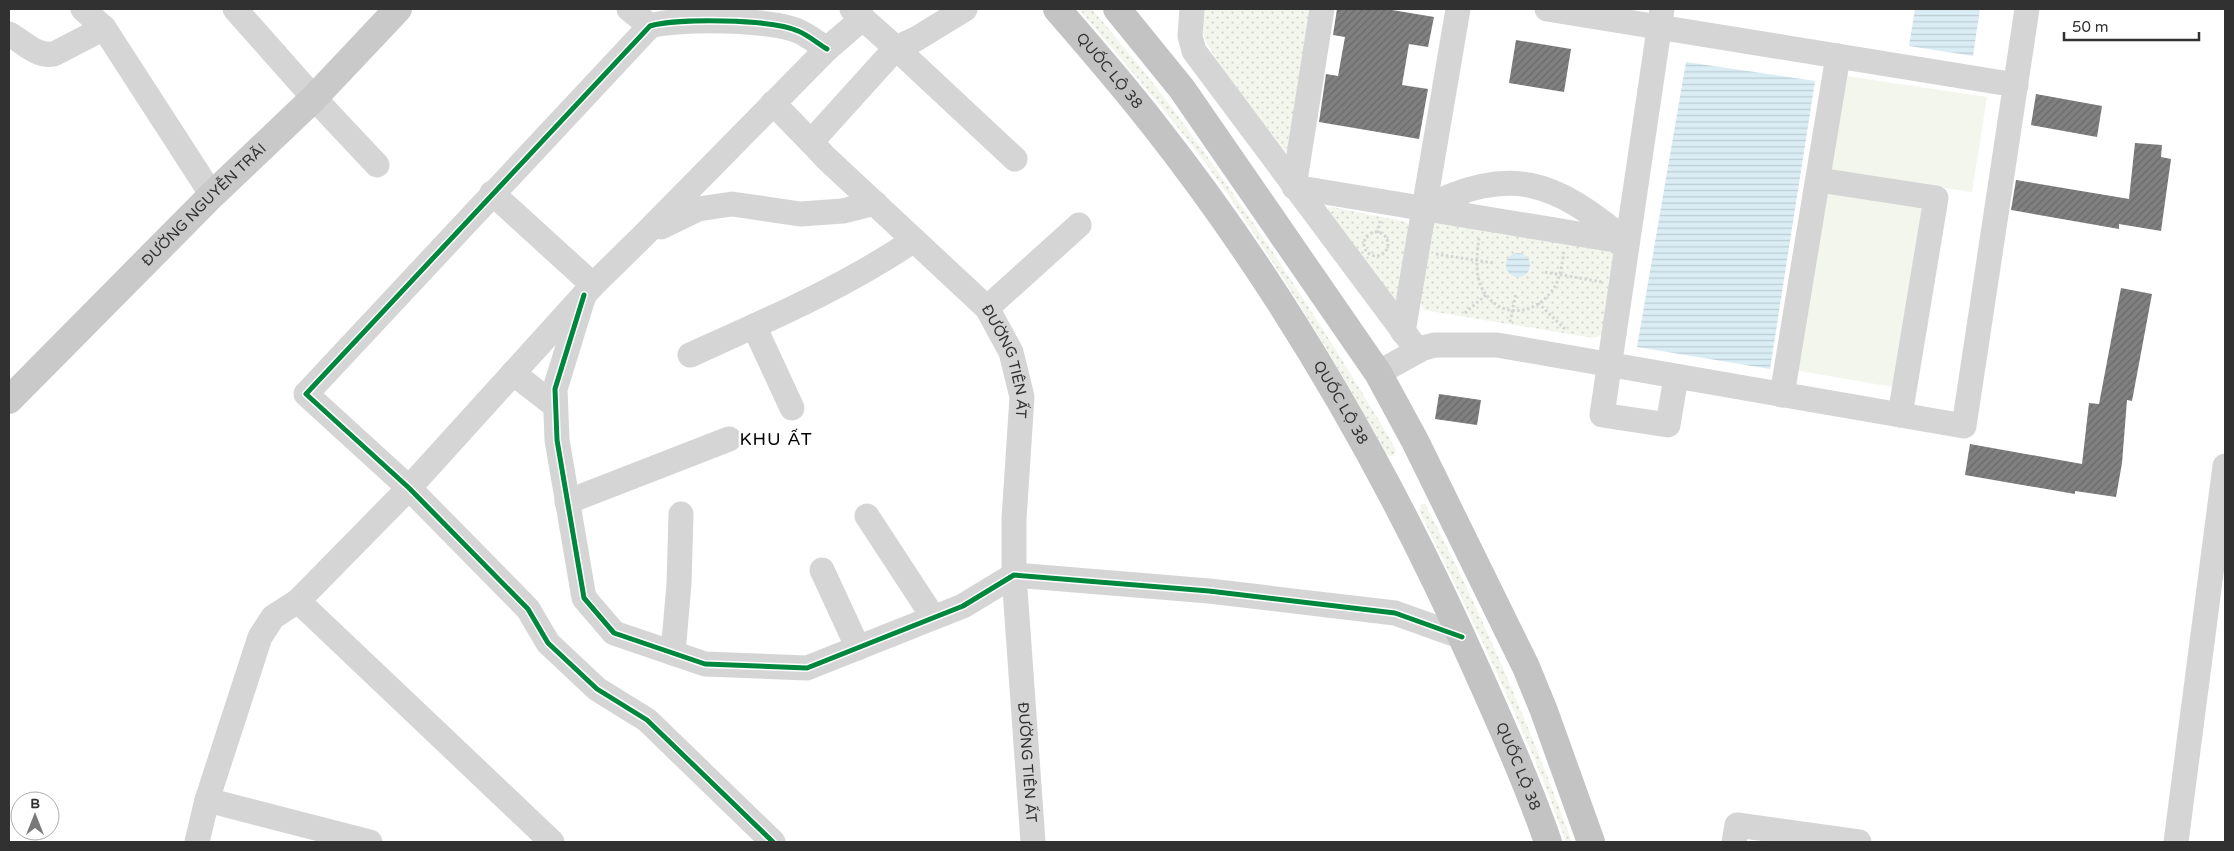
<svg xmlns="http://www.w3.org/2000/svg" width="2234" height="851" viewBox="0 0 2234 851" font-family="'Varela Round',sans-serif">
<style>
.grass{fill:url(#grass-dots)}
.green{fill:#f3f6ed}
.water{fill:url(#water-rules)}
.building{fill:url(#building-hatch)}
.lines{fill:none;stroke-linecap:round;stroke-linejoin:round}
.path{stroke:#d5d5d5;stroke-width:3;stroke-dasharray:2.5 2.5;stroke-linecap:butt}
.minor{stroke:#d5d5d5;stroke-width:25}
.major{stroke:#c9c9c9;stroke-width:28}
.highway{stroke:#c3c3c3;stroke-width:28}
.cycleway-casing{stroke:#fff;stroke-width:8}
.cycleway{stroke:#00873e;stroke-width:5}
.labels{text-anchor:middle;dominant-baseline:central;stroke-width:5;stroke-linejoin:round;paint-order:stroke}
.street-label{font-size:15px;fill:#313131;stroke:#fff}
.quarter-label{font-size:18px;letter-spacing:1px;fill:#000;stroke:#fff}
</style>
<defs>
<pattern id="grass-dots" width="8" height="8" patternUnits="userSpaceOnUse" patternTransform="scale(1.25)"><rect width="8" height="8" fill="#f3f6ed"/><path d="M2 2h.1M6 6h.1" fill="none" stroke="#d1d3cc" stroke-width="1.8" stroke-linecap="round"/></pattern>
<pattern id="water-rules" width="6" height="5" patternUnits="userSpaceOnUse" patternTransform="scale(1.25)"><rect width="6" height="5" fill="#daedf4"/><path d="M0 2.5h6" fill="none" stroke="#bcccd2"/></pattern>
<pattern id="building-hatch" width="6" height="6" patternUnits="userSpaceOnUse" patternTransform="scale(1.25)"><rect width="6" height="6" fill="#808080"/><path d="M-1 1l2-2M0 6l6-6M5 7l2-2" fill="none" stroke="#696969"/></pattern>
</defs>
<rect width="100%" height="100%" fill="#fff"/>
<g class="grass">
<path d="M 1079,9 L 1092,9 C 1116,38 1141,67 1164,97 C 1245,206 1319,320 1389,437 L 1396,451 L 1393,456 L 1387,455 C 1340,368 1288,284 1233,202 C 1187,134 1132,72 1079,9 Z"/>
<polygon points="1203,9 1313,9 1289,156 1219,64 1205,40 1202,25"/>
<polygon points="1332,207 1407,222 1409,227 1396,299 1393,299 1329,212 1328,208"/>
<polygon points="1434,221 1618,250 1605,334 1593,338 1424,310 1419,300"/>
<path d="M 1421,504 L 1425,504 C 1482,613 1530,727 1572,842 L 1566,842 C 1526,728 1472,619 1419,510 Z"/>
</g>
<g class="green">
<polygon points="1846,76 1987,97 1972,192 1831,171"/>
<polygon points="1823,190 1922,206 1893,387 1794,370"/>
</g>
<g class="water">
<polygon points="1915,9 1980,9 1973,56 1909,46"/>
<polygon points="1686,62 1815,81 1770,369 1637,347"/>
<circle cx="1518" cy="265" r="12"/>
</g>
<g class="building">
<polygon points="1337,9 1386,9 1434,17 1428,47 1409,44 1402,85 1428,89 1419,139 1319,122 1326,74 1338,76 1345,37 1333,35"/>
<polygon points="1516,40 1571,49 1564,92 1509,83"/>
<polygon points="2036,94 2102,106 2097,137 2031,125"/>
<polygon points="2135,143 2162,145 2161,157 2171,159 2161,231 2119,224 2119,229 2011,210 2016,180 2129,199"/>
<polygon points="2121,288 2152,294 2132,401 2127,400 2122,463 2116,497 2075,491 2075,494 1965,475 1970,444 2082,464 2089,403 2099,404"/>
<polygon points="1439,394 1481,400 1477,425 1435,419"/>
</g>
<g class="lines">
<g class="path">
<circle cx="1376" cy="244" r="12"/>
<polyline points="1378,233 1380,221"/>
<path d="M 1479,238 C 1477,252 1475,270 1480,284 C 1494,317 1530,319 1551,292 C 1560,282 1562,264 1564,252"/>
<polyline points="1436,254 1493,263"/>
<polyline points="1545,272 1602,282"/>
<polyline points="1538,303 1565,329"/>
<polyline points="1465,313 1487,294"/>
<polyline points="1510,322 1516,293"/>
</g>
<g class="minor">
<polyline points="83,9 104,28 212,195"/>
<polyline points="235,9 314,98 377,165"/>
<polyline points="629,9 650,26"/>
<path id="s1" d="M 852,9 L 896,48 L 811,142 L 826,158 L 987,308 L 1011,352 L 1022,397 L 1014,519 L 1014,575 L 1033,842"/>
<polyline points="965,9 916,39 896,48 1015,159"/>
<polyline points="1192,9 1190,36 1194,51 1418,351"/>
<polyline points="1322,9 1294,187 1627,242"/>
<polyline points="1547,9 2016,85"/>
<polyline points="1662,9 1602,415 1668,425 1676,377"/>
<path d="M 9,34 C 24,42 36,57 54,54 L 104,28"/>
<polyline points="773,103 811,142"/>
<polyline points="1819,180 1936,198 1900,415"/>
<polyline points="492,193 593,285"/>
<path d="M 1424,208 C 1511,164 1554,181 1625,240"/>
<polyline points="661,227 698,209 732,204 800,214 843,211 875,203"/>
<polyline points="584,295 555,389 557,440 584,598 614,633 705,664 807,668 963,606 1014,575 1209,591 1395,613 1462,637"/>
<polyline points="987,308 1079,225"/>
<polyline points="754,326 792,408"/>
<polyline points="1403,332 1458,9"/>
<path d="M 690,355 C 766,321 845,287 914,240"/>
<polyline points="513,373 554,405"/>
<polyline points="1378,373 1423,348 1435,345 1497,345 1964,426 2027,9"/>
<polyline points="1782,395 1838,56"/>
<polyline points="567,502 729,439"/>
<polyline points="867,516 933,617"/>
<polyline points="822,570 858,648"/>
<polyline points="298,601 552,842"/>
<polyline points="673,653 679,584 681,514"/>
<polyline points="207,800 370,842"/>
<polyline points="197,842 207,800 260,637 273,617 298,601 409,488 593,285 644,235 827,49 863,18"/>
<path d="M 773,842 L 647,720 L 597,689 L 548,643 L 528,609 L 409,488 L 306,394 L 650,26 C 676,18 773,19 798,31 C 808,35 817,43 827,49"/>
<polyline points="1734,842 1737,825 1859,842"/>
<polyline points="2176,842 2225,466"/>
</g>
<path class="major" id="s2" d="M 9,400 L 212,195 L 314,98 L 398,9"/>
<g class="highway">
<path id="s3" d="M 1057,9 C 1090,47 1123,85 1154,125 C 1284,290 1390,475 1475,666 C 1501,724 1527,782 1548,842"/>
<polyline points="1117,9 1182,89 1378,373 1415,441 1526,667 1544,711 1591,842"/>
</g>
<g class="cycleway-casing">
<g id="cycleway">
<polyline points="584,295 555,389 557,440 584,598 614,633 705,664 807,668 963,606 1014,575 1209,591 1395,613 1462,637"/>
<path d="M 773,842 L 647,720 L 597,689 L 548,643 L 528,609 L 409,488 L 306,394 L 650,26 C 676,18 773,19 798,31 C 808,35 817,43 827,49"/>
</g>
</g>
<use href="#cycleway" class="cycleway"/>
</g>
<g class="labels">
<g class="street-label">
<text stroke="none"><textPath href="#s3" startOffset="81">QUỐC LỘ 38</textPath></text>
<text stroke="none"><textPath href="#s2" startOffset="276">ĐƯỜNG NGUYỄN TRÃI</textPath></text>
<text stroke="none"><textPath href="#s1" startOffset="485">ĐƯỜNG TIÊN ẤT</textPath></text>
<text stroke="none"><textPath href="#s3" startOffset="486">QUỐC LỘ 38</textPath></text>
<text stroke="none"><textPath href="#s1" startOffset="890">ĐƯỜNG TIÊN ẤT</textPath></text>
<text stroke="none"><textPath href="#s3" startOffset="891">QUỐC LỘ 38</textPath></text>
</g>
<g class="quarter-label">
<text x="776" y="439">KHU ẤT</text>
</g>
</g>
<rect width="2234" height="851" fill="none" stroke="#313131" stroke-width="20"/>
<g transform="translate(35 816)"><circle r="24" fill="#ffffff" stroke="#adadad"/>
<path d="M0-4L9 19L0 12L-9 19Z" fill="#797979"/>
<text y="-8" font-size="14" font-weight="bold" text-anchor="middle" fill="#313131">B</text>
</g>
<path d="M2064 32v8h135v-8" fill="none" stroke="#313131" stroke-width="2.5"/>
<text x="2072" y="32" font-size="15" fill="#313131" stroke="#ffffff" stroke-width="4" paint-order="stroke">50 m</text>
</svg>
